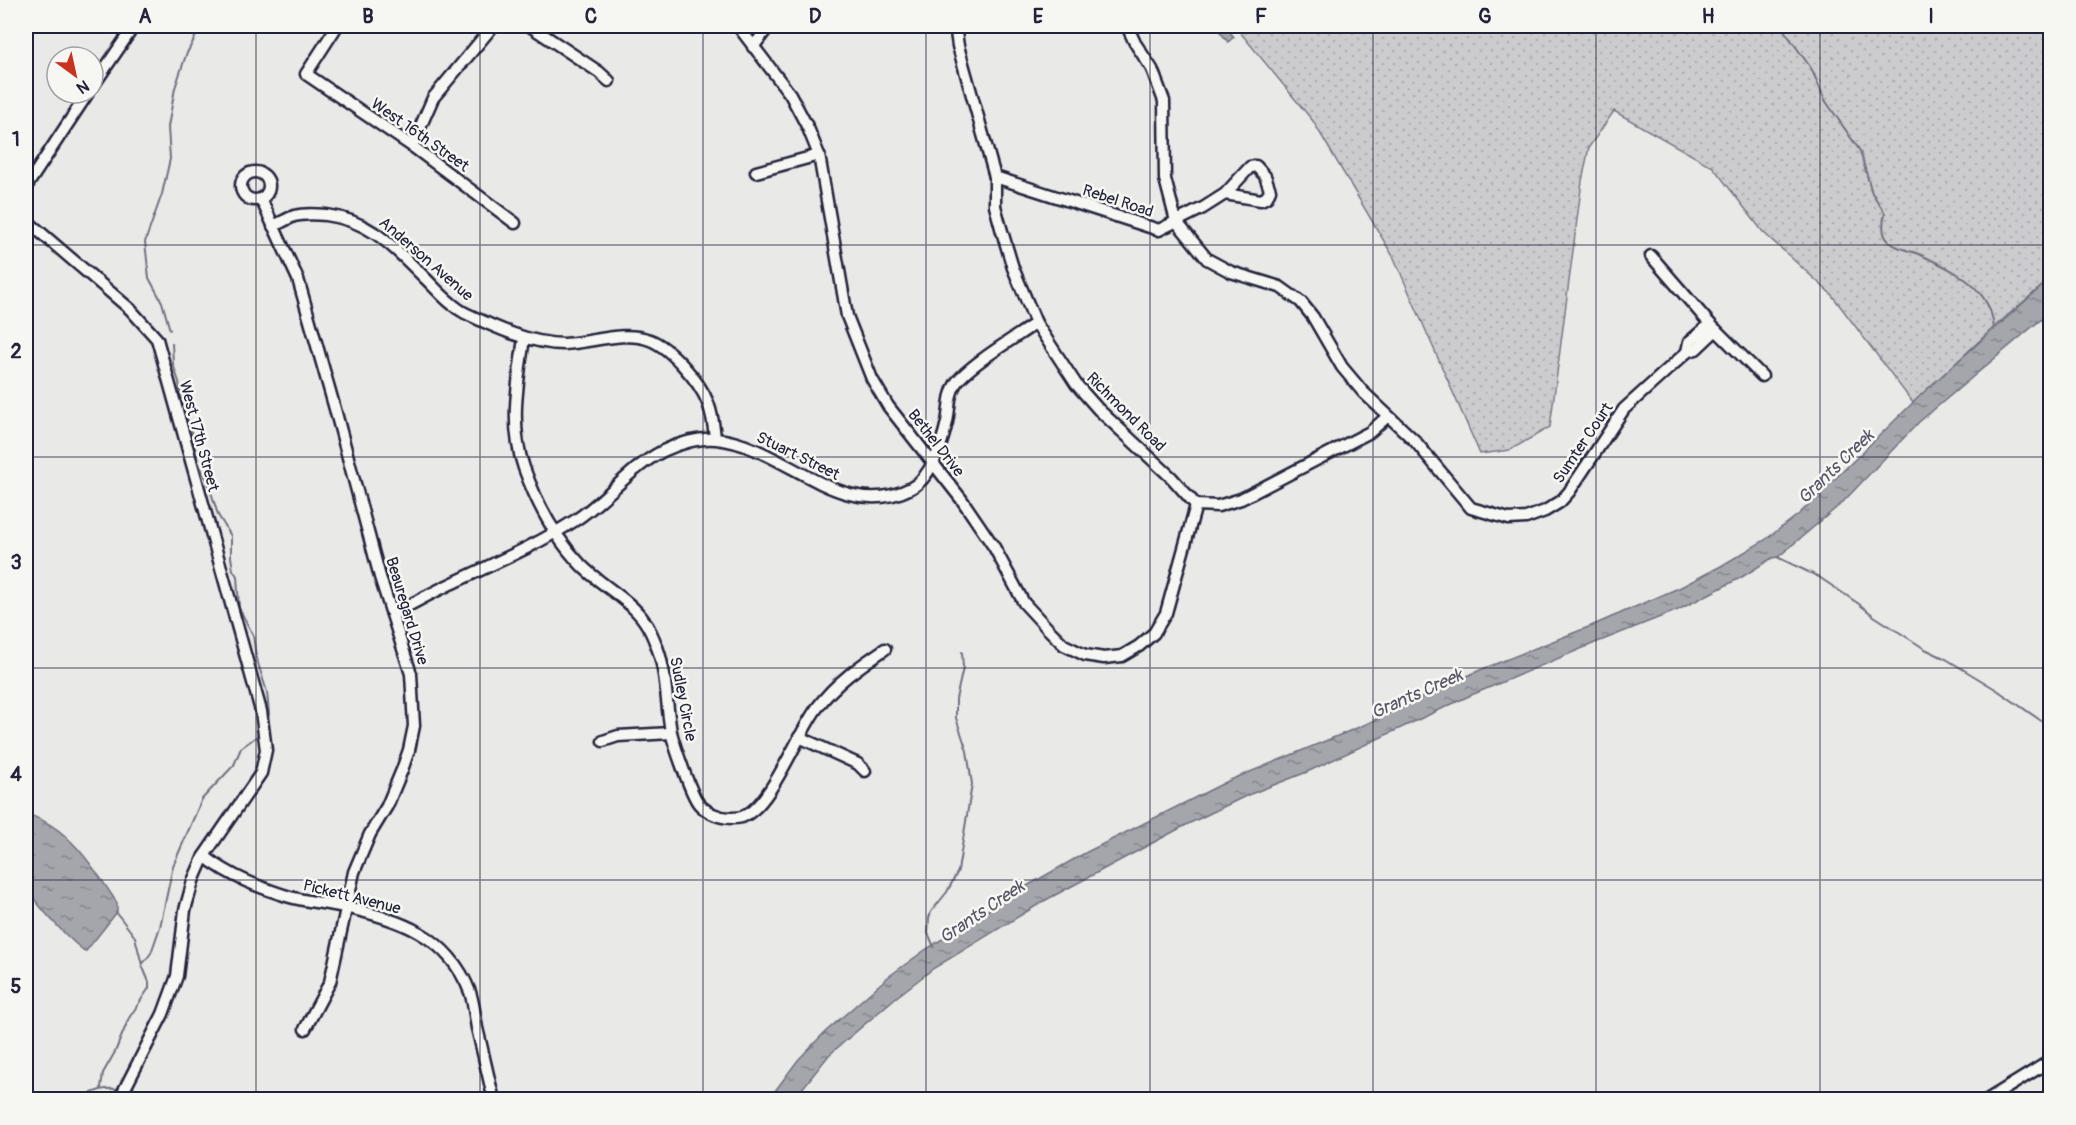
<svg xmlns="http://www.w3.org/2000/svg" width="2076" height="1125" viewBox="0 0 2076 1125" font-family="Pangolin,sans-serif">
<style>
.grass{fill:url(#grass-dots);stroke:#777784;stroke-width:1.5}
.water{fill:url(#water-ripples);stroke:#71717f;stroke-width:1.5}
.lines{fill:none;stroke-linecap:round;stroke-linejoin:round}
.stream{stroke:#71717f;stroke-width:2}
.street-casing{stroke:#22223b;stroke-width:15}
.street{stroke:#f6f6f2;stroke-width:10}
.grid{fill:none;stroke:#22223b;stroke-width:1.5;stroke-opacity:0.55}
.labels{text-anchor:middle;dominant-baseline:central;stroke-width:5;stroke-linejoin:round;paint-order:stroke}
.street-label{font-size:16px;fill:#22223b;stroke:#f6f6f2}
.water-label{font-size:18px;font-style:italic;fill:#565668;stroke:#f6f6f2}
.neatline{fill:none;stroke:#22223b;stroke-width:2}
.grid-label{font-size:20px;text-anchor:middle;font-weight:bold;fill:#22223b}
</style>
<defs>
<pattern id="grass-dots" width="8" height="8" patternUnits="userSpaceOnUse" patternTransform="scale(1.5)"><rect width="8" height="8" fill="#ccccce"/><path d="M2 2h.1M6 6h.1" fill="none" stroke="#afafb2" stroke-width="1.8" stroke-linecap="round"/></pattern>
<pattern id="water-ripples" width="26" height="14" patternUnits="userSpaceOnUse" patternTransform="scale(1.5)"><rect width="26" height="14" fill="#a5a5ac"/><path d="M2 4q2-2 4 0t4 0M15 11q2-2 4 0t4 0" fill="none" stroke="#86868d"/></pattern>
</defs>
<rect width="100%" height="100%" fill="#e9e9e7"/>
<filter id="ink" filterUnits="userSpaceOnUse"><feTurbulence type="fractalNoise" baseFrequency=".0167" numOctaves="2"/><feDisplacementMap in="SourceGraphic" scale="12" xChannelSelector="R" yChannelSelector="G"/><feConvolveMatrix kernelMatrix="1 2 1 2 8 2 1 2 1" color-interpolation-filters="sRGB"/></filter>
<g filter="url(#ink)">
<polygon class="grass" points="1235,26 2050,26 2050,279 1994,327 1913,403 1831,294 1763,232 1713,167 1614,111 1589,147 1582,181 1550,427 1510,450 1480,454 1394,258 1313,121"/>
<g class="water">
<polygon points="1220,26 1225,26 1234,37 1228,42 1217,28"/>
<polygon points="2050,279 2050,312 1919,422 1842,503 1778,557 1772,558 1742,577 1678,610 1595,643 1469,696 1307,772 1248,795 1188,824 1044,901 934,968 894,999 829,1055 794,1099 769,1099 798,1060 824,1033 888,977 925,950 1011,895 1085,853 1228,781 1364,725 1480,670 1591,626 1681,587 1721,566 1765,540 1799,514 1927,389"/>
<path d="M 26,814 C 68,825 95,869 117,903 L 117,912 L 86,951 L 83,950 C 68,938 32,902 26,884 C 22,874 25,828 26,814 Z"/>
</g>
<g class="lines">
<g class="stream">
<path d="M 1781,26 L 1811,68 L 1825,100 L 1860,151 L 1872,193 L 1885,213 C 1883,221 1882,229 1885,236 C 1892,249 1910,250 1921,255 C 1955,271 1992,288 1994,330"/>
<polyline points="170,330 162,302 149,278 145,242 162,194 170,159 168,127 175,88 186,55 201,26"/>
<polyline points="172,343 173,364 179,382 183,408 192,431 197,460 208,482 218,515 231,536 231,557 233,570 237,576 239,608 253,635 256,657 267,692 269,714 267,720"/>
<polyline points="1777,557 1819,577 1859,604 1874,616 1925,649 1946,659 1997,690 2050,727"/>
<polyline points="934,947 928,933 929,918 931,912 947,892 958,871 972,784 967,751 956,718 956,699 963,668 962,652"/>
<polyline points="142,965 151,953 160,927 173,866 202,799 234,765 241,748 260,734"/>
<polyline points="101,1088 103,1073 115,1052 129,1018 149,988 149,982 142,965 135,937 116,912"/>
<polyline points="130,1091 145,1100"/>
<path d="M 75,1100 C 93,1094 98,1087 117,1089"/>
</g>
<g class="street-casing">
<g id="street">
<polyline points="337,26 306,74 412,146 515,223"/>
<polyline points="530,26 599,72 609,81"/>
<polyline points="738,26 790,94 808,128 819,155 847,316 872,379 888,406 962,500 994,547 1024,603 1048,629 1064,645 1085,655 1104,658 1122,656 1139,646 1154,633 1166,613 1196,505"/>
<polyline points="955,26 958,46 995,177 995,206 1001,228 1013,268 1036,323 1076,384 1098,409 1172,478 1196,505 1218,506 1241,499 1370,432 1388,416"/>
<polyline points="1127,26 1135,43 1152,69 1164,101 1165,179 1176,221 1207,259 1231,272 1280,287 1301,302 1313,317 1342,367 1363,392 1415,441 1471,508 1509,519 1526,518 1545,511 1560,502 1569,492 1624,409 1687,352 1696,349 1716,330"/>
<polyline points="753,47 769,26"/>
<polyline points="93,86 134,26"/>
<polyline points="412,146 433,98 493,26"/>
<polyline points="756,172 819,155"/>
<circle cx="255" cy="186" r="14"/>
<polyline points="995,177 1159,230 1203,208 1225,194 1261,200 1267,197 1270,190 1265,176 1256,166 1250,167 1225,194"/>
<polyline points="26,187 88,93"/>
<polyline points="261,199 298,279 335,409 380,577 411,674 414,726 409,750 402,770 387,806 370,834 354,872 330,982 305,1029"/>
<polyline points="26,220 130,309 157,339 261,711 266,750 261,773 204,856 193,881 185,910 177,976 163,1014 119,1100"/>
<path d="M 273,226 C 280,223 287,219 294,216 C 305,213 316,214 326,215 C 373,221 395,249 427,280 C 439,292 450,305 465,313 C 494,327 531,344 564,344 C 592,343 623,330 650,340 C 671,348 700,382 708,403 C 712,414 714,426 715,438"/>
<polyline points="1651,256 1710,324 1762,376"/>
<path d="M 524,338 C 518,382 509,425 524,468 C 537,504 555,538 581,565 C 600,585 630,599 645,622 C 650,629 654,639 657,647 C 667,674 666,704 671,732 C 674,744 691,795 699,804 C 706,812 719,818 731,818 C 734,818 741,818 744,816 C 771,805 798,733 817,708 C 835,683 860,666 885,649"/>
<polyline points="1687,352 1689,342 1710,324"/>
<path d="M 392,614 C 414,603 435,591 457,581 C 497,562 537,545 574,521 C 606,501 629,468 663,451 C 677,444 700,437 716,439 C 784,445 841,524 911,488 C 931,478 942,444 947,422 C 950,408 948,396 956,383 C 969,365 1016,337 1036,323"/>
<polyline points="799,737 858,764 865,771"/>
<polyline points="603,741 618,736 671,733"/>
<path d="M 204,856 C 231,877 258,887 290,897 C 308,902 327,903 344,907 C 399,919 448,935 470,992 C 474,1004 475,1017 477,1028 C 483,1052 488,1076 494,1100"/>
<polyline points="1987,1100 2050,1061"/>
</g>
</g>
<use href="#street" class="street"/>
</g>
</g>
<path class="grid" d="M 256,26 L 256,1100M 480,26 L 480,1100M 703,26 L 703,1100M 926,26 L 926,1100M 1150,26 L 1150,1100M 1373,26 L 1373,1100M 1596,26 L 1596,1100M 1820,26 L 1820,1100M 26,245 L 2050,245M 26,457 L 2050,457M 26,668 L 2050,668M 26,880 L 2050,880"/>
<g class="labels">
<g class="street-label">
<text transform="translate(420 135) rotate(35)">West 16th Street</text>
<text transform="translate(1118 201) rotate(18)">Rebel Road</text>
<text transform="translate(426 259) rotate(41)">Anderson Avenue</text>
<text transform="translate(1126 412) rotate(45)">Richmond Road</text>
<text transform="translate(199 436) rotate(75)">West 17th Street</text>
<text transform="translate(936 443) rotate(52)">Bethel Drive</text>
<text transform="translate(1583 443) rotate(-56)">Sumter Court</text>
<text transform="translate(798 456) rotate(26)">Stuart Street</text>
<text transform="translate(407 611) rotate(73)">Beauregard Drive</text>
<text transform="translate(683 699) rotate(79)">Sudley Circle</text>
<text transform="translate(352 897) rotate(14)">Pickett Avenue</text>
</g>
<g class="water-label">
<text transform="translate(1836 467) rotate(-44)">Grants Creek</text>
<text transform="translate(1417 694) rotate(-24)">Grants Creek</text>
<text transform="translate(982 912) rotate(-34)">Grants Creek</text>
</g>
</g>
<rect width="2076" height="1125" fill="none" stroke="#f6f6f2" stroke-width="66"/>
<g transform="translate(75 75) rotate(147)"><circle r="28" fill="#f6f6f2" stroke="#a1a1a9" stroke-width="1.5"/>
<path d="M0-4.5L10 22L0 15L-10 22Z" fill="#c8321e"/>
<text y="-9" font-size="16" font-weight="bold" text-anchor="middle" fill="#22223b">N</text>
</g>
<rect x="33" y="33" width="2010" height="1059" class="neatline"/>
<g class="grid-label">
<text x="145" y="23">A</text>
<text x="368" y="23">B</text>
<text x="591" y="23">C</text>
<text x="815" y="23">D</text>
<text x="1038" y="23">E</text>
<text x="1261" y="23">F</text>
<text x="1485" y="23">G</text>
<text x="1708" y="23">H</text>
<text x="1931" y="23">I</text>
<text x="16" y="146">1</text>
<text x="16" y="358">2</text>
<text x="16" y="569">3</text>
<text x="16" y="781">4</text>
<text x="16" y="993">5</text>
</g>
</svg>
